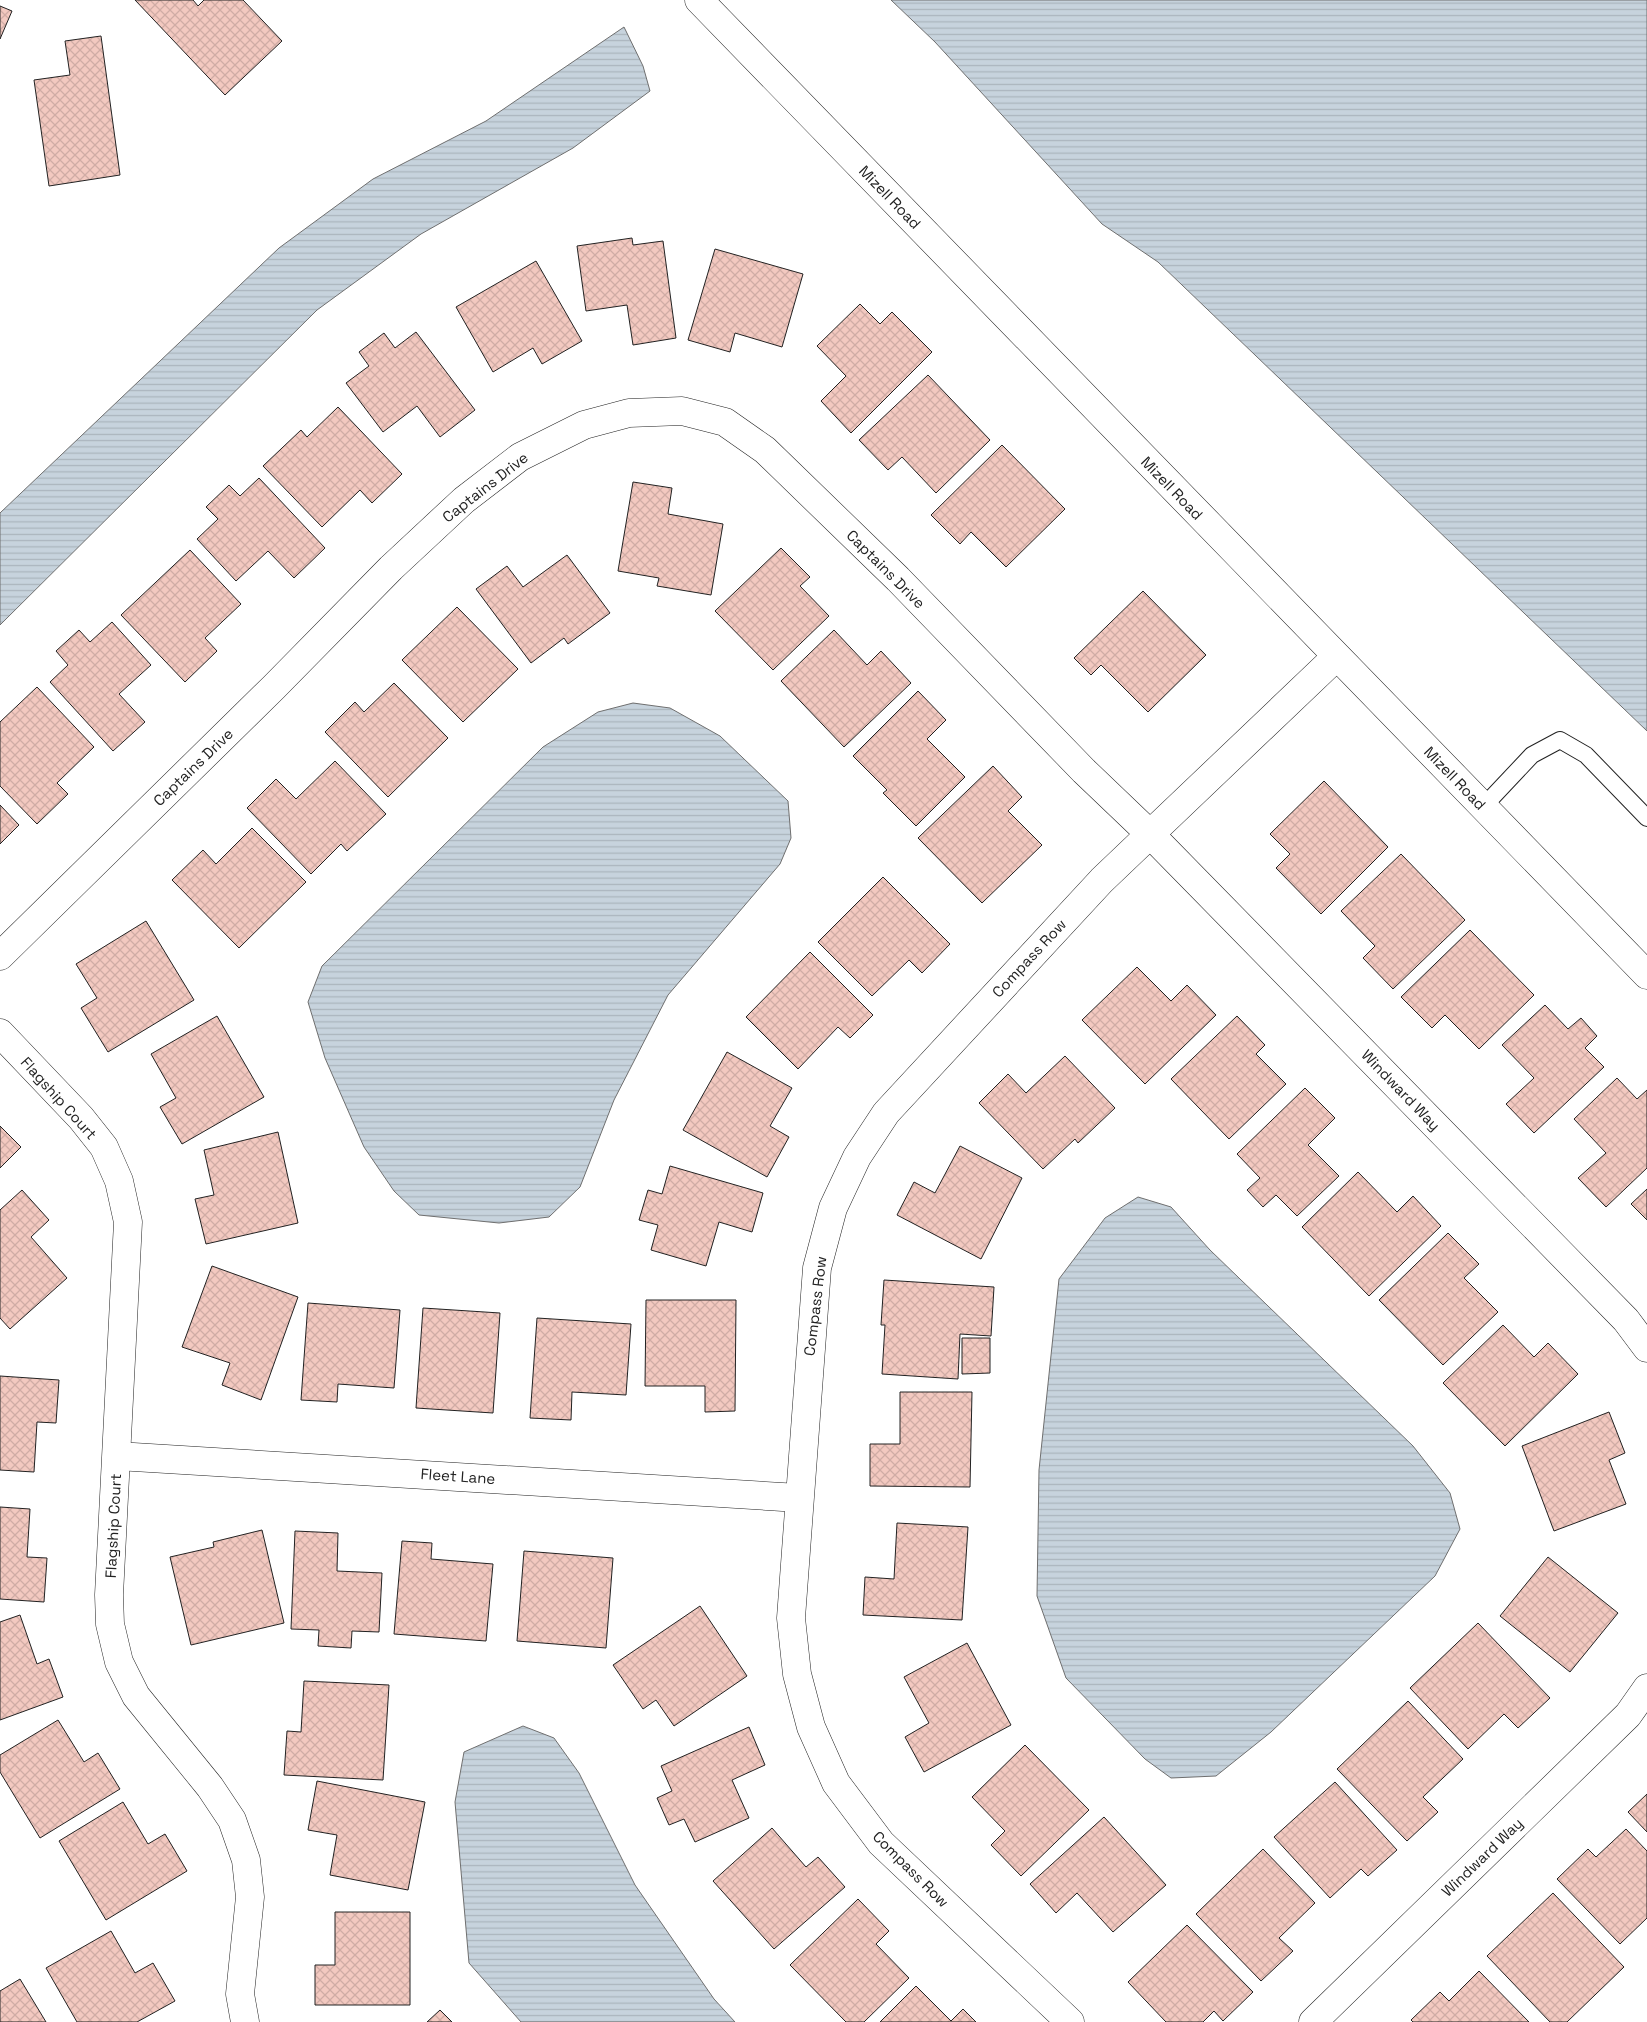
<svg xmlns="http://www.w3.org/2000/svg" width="1647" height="2022" viewBox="0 0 1647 2022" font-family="'Space Grotesk',sans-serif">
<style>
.water{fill:url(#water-rules);stroke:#6f6f6f}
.building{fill:url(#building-cross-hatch);stroke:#222}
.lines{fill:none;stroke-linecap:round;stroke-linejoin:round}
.service-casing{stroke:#222;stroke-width:18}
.minor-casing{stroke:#222;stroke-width:29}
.service{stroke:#fff;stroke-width:16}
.minor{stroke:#fff;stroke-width:28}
.labels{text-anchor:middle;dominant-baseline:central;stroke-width:4;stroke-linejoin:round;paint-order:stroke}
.street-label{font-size:15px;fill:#222;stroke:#fff}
</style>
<defs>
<pattern id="water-rules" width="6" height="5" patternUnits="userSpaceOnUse" patternTransform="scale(1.25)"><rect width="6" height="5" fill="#c7d3dd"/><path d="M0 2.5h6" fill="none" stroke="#abb5bd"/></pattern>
<pattern id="building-cross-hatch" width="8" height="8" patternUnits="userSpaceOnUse" patternTransform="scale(1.25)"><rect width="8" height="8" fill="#f3c9c0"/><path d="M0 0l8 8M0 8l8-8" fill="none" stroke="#d0aca5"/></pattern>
</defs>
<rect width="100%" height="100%" fill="#fff"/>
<g class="water">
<polygon points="891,0 1647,0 1647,731 1158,262 1102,224 935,42"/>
<polygon points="624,27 643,66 650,91 573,148 421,234 317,310 0,625 0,513 279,248 373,179 486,121"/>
<polygon points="633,703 670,708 720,736 788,801 791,838 780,864 668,995 614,1100 580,1187 549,1217 499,1223 419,1215 394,1191 364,1147 325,1058 308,1002 322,966 543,747 598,712"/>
<polygon points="1138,1197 1171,1207 1210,1250 1413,1446 1450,1493 1460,1529 1435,1576 1271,1732 1216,1776 1171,1778 1145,1759 1066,1678 1037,1596 1039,1470 1059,1279 1105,1218"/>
<polygon points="523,1726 554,1738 579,1773 635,1885 714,1999 735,2022 521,2022 469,1963 455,1802 464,1752"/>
</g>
<g class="building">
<polygon points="135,0 193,0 198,6 204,0 243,0 282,41 225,95"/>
<polygon points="0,6 12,11 0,39"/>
<polygon points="101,36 120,175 49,186 34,80 70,75 65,41"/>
<polygon points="632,238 633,245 663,241 676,338 633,345 627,305 586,311 577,246"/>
<polygon points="715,249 803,274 782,347 735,333 730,352 688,340"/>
<polygon points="536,261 582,341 542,364 533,348 493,372 456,307"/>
<polygon points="860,304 880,324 892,312 932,352 851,433 821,401 846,376 817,346"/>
<polygon points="416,332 475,410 440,437 417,406 383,432 346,383 369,366 359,352 384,333 395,348"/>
<polygon points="928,375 990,440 936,493 902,457 888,470 859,440"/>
<polygon points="338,407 402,474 372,503 360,490 322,527 263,466 301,430 307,437"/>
<polygon points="1002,445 1065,509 1006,567 971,532 960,544 931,515"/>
<polygon points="259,478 325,548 294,578 268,551 236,581 197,539 218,519 206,507 229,485 240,496"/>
<polygon points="633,482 672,488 668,514 723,524 711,595 657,586 659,578 618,571"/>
<polygon points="781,548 810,577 800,586 829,616 773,670 715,611"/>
<polygon points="190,550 241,604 205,638 217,651 185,682 121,615"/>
<polygon points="567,555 610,613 568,644 564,638 531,663 476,589 507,566 523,587"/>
<polygon points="1143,591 1206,655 1148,712 1101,665 1091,675 1074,658"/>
<polygon points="457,607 518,669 463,722 402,660"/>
<polygon points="112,622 151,665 119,694 145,722 113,751 50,682 68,665 56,651 79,630 90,642"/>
<polygon points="834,630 867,665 881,651 911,683 844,747 781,681"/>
<polygon points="394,683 448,738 388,797 325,732 355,702 364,712"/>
<polygon points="37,687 94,747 57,783 68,794 37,824 0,786 0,722"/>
<polygon points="918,691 946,720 927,739 965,777 916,826 883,793 887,790 853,756"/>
<polygon points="335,761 386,814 347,851 341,844 311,874 247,808 276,779 296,799"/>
<polygon points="993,766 1022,797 1008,811 1042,845 982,903 918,838"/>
<polygon points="1324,781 1388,847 1321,914 1276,868 1290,854 1270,834"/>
<polygon points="0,805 19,825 0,844"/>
<polygon points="252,828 306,882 239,948 172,880 203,850 216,864"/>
<polygon points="1401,854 1465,920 1393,989 1363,958 1375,946 1341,911"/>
<polygon points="883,877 950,944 922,973 909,960 872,996 818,942"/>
<polygon points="146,921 194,1000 108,1052 81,1008 97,998 76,964"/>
<polygon points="1470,930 1534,995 1479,1049 1445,1015 1432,1028 1401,997"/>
<polygon points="810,952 873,1015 850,1038 838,1027 798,1069 746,1017"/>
<polygon points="1137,967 1171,1001 1187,985 1216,1015 1145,1084 1082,1020"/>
<polygon points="1545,1005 1568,1029 1581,1018 1597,1036 1585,1048 1604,1067 1534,1133 1506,1104 1534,1078 1502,1045"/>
<polygon points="217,1016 264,1097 182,1144 160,1107 176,1098 151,1054"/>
<polygon points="1237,1016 1265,1045 1256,1054 1286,1084 1229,1139 1171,1079"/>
<polygon points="727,1052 792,1088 770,1126 789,1137 767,1177 683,1130"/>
<polygon points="1065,1056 1115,1108 1078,1143 1075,1139 1043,1169 979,1103 1008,1074 1026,1093"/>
<polygon points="1617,1078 1637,1099 1647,1090 1647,1168 1606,1207 1578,1178 1606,1153 1574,1119"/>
<polygon points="1305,1088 1335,1118 1308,1145 1339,1176 1297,1216 1276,1195 1263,1207 1247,1190 1260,1178 1237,1154"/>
<polygon points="0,1126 21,1147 0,1168"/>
<polygon points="278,1132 298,1223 206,1244 195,1199 214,1195 204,1150"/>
<polygon points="960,1146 1022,1178 981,1259 897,1215 914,1182 935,1193"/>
<polygon points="670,1166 763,1193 752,1232 719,1222 706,1266 651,1250 658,1225 639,1220 648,1190 662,1194"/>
<polygon points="1358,1172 1397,1212 1413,1196 1441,1226 1369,1296 1302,1227"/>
<polygon points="1647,1189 1647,1220 1631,1204"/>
<polygon points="22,1190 49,1220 31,1237 67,1278 10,1329 0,1318 0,1210"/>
<polygon points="1448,1233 1479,1264 1464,1278 1498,1312 1443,1365 1379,1300"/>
<polygon points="212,1266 298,1297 261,1400 222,1385 230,1363 182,1347"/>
<polygon points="884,1280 994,1287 991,1336 960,1334 958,1379 882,1374 885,1325 881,1325"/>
<polygon points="646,1300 736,1300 735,1411 705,1412 705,1386 645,1386"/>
<polygon points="308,1303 400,1310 394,1388 338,1384 337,1402 301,1400"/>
<polygon points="423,1308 500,1313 493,1413 416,1408"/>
<polygon points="537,1318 631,1324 626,1395 572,1392 571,1420 530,1418"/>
<polygon points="1503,1325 1534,1357 1548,1343 1578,1374 1505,1446 1443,1383"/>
<polygon points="962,1338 990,1338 990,1373 962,1374"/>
<polygon points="0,1376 59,1380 56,1423 37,1422 34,1472 0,1470"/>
<polygon points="900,1392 972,1392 970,1487 870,1486 870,1444 900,1444"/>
<polygon points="1609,1412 1625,1453 1609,1460 1626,1504 1554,1531 1522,1446"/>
<polygon points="0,1507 30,1509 27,1557 47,1558 44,1602 0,1599"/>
<polygon points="897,1523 968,1527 962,1620 863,1615 865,1577 894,1579"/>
<polygon points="262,1530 284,1623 191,1645 170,1557 214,1547 213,1542"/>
<polygon points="295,1531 338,1533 337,1571 382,1573 379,1632 352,1631 351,1648 318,1646 319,1630 291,1629"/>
<polygon points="402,1541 432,1543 431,1559 493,1564 486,1641 394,1634"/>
<polygon points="524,1551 613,1558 606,1648 517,1641"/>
<polygon points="1548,1557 1618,1613 1570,1672 1500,1616"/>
<polygon points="700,1606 747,1676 674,1726 656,1700 643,1709 613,1665"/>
<polygon points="20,1615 37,1664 49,1659 63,1697 0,1720 0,1622"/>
<polygon points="1478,1623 1550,1698 1518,1728 1504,1714 1468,1749 1410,1688"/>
<polygon points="967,1643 1011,1725 924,1772 905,1737 929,1723 904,1677"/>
<polygon points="304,1681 389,1685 383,1780 284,1775 287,1731 301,1732"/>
<polygon points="1408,1701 1463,1759 1423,1797 1438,1812 1407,1841 1337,1769"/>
<polygon points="58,1720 84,1762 98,1753 120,1789 40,1838 0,1772 0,1755"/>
<polygon points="749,1727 765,1765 732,1780 749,1818 695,1842 684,1819 669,1825 657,1798 672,1791 661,1766"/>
<polygon points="1025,1745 1089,1810 1021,1876 991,1845 1005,1831 972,1797"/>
<polygon points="317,1781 425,1802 408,1890 330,1875 337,1835 308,1830"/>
<polygon points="1335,1782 1397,1850 1368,1876 1361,1869 1330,1898 1274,1837"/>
<polygon points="1647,1794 1647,1832 1628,1812"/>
<polygon points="123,1802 148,1844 165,1834 187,1871 106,1920 59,1841"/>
<polygon points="1104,1817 1166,1885 1113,1932 1077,1893 1056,1913 1030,1884"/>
<polygon points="772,1828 806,1867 818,1857 845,1887 774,1949 713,1881"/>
<polygon points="1626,1829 1647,1851 1647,1918 1620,1944 1557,1879 1588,1849 1596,1857"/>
<polygon points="1263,1849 1315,1903 1279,1938 1293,1951 1261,1981 1196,1914"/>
<polygon points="1553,1893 1624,1967 1567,2022 1550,2022 1487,1956"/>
<polygon points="858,1899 889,1931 876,1944 909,1978 864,2022 846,2022 790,1965"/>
<polygon points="335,1912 410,1912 410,2005 315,2005 315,1965 335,1965"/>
<polygon points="1187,1925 1253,1992 1223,2021 1214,2011 1203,2022 1166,2022 1128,1982"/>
<polygon points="111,1931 135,1973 153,1963 175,2001 137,2022 77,2022 46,1968"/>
<polygon points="1479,1971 1529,2022 1413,2022 1411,2020 1440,1992 1449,2001"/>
<polygon points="20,1979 46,2022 0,2022 0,1991"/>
<polygon points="916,1986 951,2021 963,2009 976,2022 880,2022"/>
<polygon points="440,2010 452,2022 427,2022"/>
</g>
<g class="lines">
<g class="service-casing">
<polyline id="service" points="1483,807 1532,755 1560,740 1586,755 1647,818"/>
</g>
<g class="minor-casing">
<g id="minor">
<polyline points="699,0 1647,975"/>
<polyline points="0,956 274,687 391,568 464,500 520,457 584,425 629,413 682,411 725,422 765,450 898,579 1084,771 1151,835 1626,1320 1647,1348"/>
<polyline points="0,1033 81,1118 104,1147 119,1181 128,1222 109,1595 110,1624 119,1662 136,1696 210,1787 232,1820 246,1860 250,1897 240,1994 245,2022"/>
<polyline points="117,1456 799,1498"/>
<polyline points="1070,2022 881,1843 836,1783 811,1727 797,1674 791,1618 817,1268 833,1208 857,1157 886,1113 1102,880 1336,657"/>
<polyline points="1313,2022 1628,1715 1647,1688"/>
</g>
</g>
<use href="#service" class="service"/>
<use href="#minor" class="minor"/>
</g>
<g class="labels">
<g class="street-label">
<text transform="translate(890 197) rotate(46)">Mizell Road</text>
<text transform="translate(485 487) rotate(-38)">Captains Drive</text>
<text transform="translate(1172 488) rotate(46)">Mizell Road</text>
<text transform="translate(886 569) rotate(45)">Captains Drive</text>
<text transform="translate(193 767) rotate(-44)">Captains Drive</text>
<text transform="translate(1455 778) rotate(46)">Mizell Road</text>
<text transform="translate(1029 958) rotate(-47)">Compass Row</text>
<text transform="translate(1401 1090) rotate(46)">Windward Way</text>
<text transform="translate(59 1098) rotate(48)">Flagship Court</text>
<text transform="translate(815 1306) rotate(-83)">Compass Row</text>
<text transform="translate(458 1476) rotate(4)">Fleet Lane</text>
<text transform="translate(113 1526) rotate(-87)">Flagship Court</text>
<text transform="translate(1482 1857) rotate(-44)">Windward Way</text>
<text transform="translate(911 1869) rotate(45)">Compass Row</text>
</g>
</g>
</svg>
